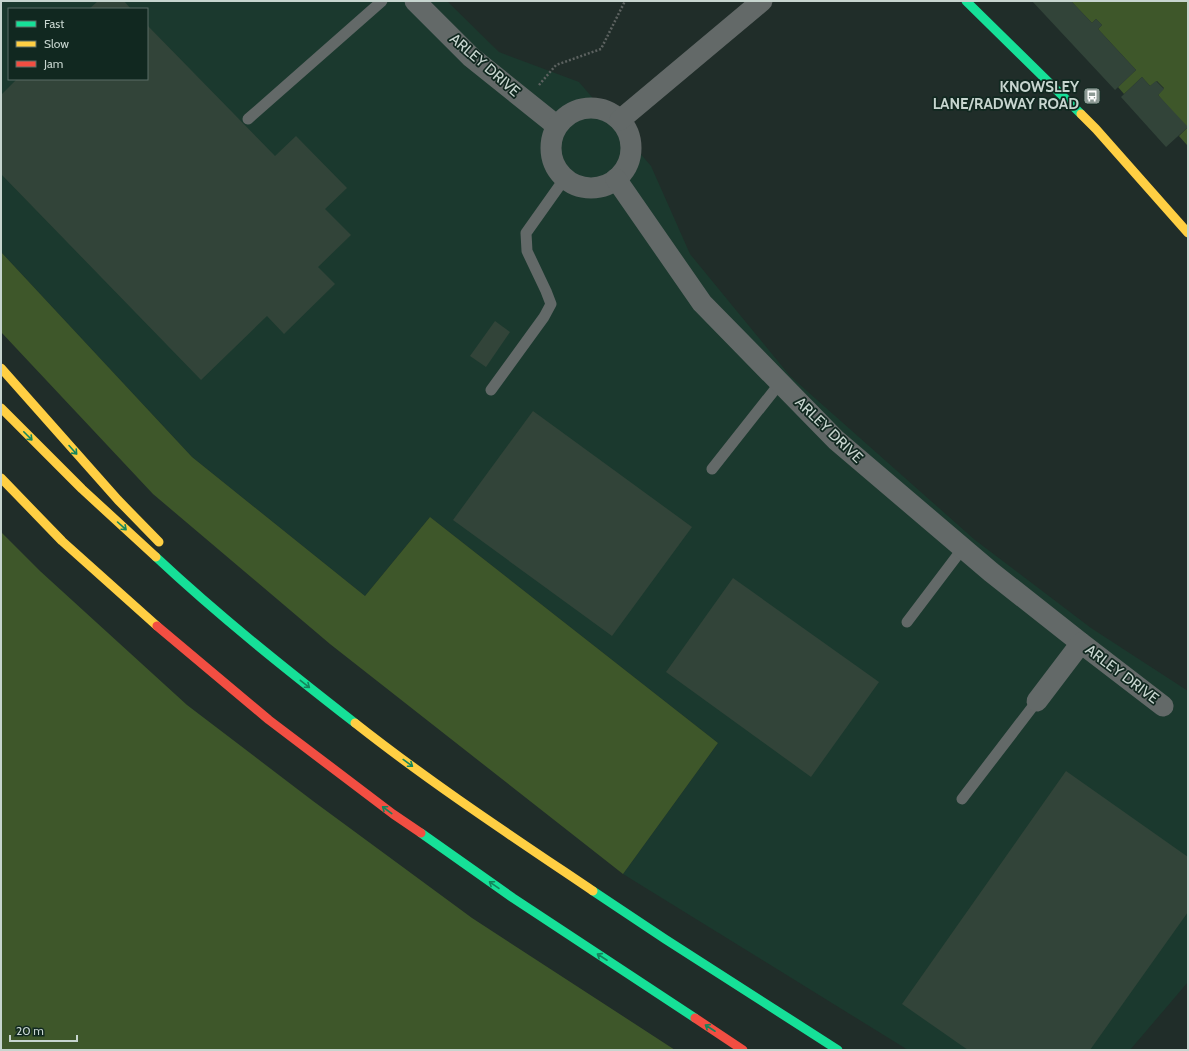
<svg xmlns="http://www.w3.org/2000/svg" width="1189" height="1051" viewBox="0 0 1189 1051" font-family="Cabin,sans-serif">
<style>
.built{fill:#1b392e;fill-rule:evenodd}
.green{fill:#3e572a}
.building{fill:#324439}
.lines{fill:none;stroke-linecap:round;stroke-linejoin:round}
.path{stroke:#5c6260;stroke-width:2.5;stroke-dasharray:2 2;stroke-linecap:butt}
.lane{stroke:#636968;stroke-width:11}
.street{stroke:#636968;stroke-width:21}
.fast{stroke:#16e098;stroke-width:9}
.slow{stroke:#ffcf43;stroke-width:9}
.jam{stroke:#f24e42;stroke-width:9}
.oneway{stroke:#14845c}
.labels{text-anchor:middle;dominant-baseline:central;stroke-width:3.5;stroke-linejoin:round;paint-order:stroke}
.street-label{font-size:15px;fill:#c7d5cf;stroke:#112820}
.poi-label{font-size:15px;font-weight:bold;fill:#c7d5cf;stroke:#112820;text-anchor:end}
</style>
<rect width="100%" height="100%" fill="#202d29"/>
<path class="built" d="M 1,1 L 447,1 L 499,52 L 579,82 L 651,166 L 690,254 L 790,376 L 975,540 L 1091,628 L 1188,691 L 1188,982 L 1130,1050 L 908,1050 L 623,874 L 718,743 L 430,517 L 365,596 L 192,457 L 1,252 ZM 9,9 L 147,9 L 147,79 L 9,79 Z"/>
<g class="green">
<polygon points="1071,1 1188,1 1188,144 1187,145 1179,136 1187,128 1158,95 1164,88 1157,81 1150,86 1142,77 1124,94 1118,87 1136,70 1098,29 1102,25 1096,19 1092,23 1091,22"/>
<polygon points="1,252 192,457 365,596 430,517 718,743 623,874 330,644 153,494 1,332"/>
<polygon points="1,532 40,571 187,705 313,801 472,918 675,1050 1,1050"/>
</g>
<g class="building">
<polygon points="98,1 124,1 131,9 89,9"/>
<polygon points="1032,1 1071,1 1091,22 1092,23 1096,19 1102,25 1098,29 1136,70 1115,90"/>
<polygon points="147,25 275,156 296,136 347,188 325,209 351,235 318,267 335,284 284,334 267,316 201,380 1,174 1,95 17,79 147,79"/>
<polygon points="1142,77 1150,86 1156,81 1164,89 1158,95 1188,127 1166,147 1121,97"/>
<polygon points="495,321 510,332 486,367 470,356"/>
<polygon points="533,411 692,527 612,636 453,520"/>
<polygon points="733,578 879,682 811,777 666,672"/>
<polygon points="1066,771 1188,857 1188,912 1090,1050 968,1050 902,1004"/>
</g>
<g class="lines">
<polyline class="path" points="539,85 556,65 601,49 625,1"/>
<g class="lane">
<polyline points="248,119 382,1"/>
<polyline points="491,390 544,317 551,304 546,291 527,251 526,233 565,178"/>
<polyline points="712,469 780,383"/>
<polyline points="907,622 963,548"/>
<polyline points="962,799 1037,701"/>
</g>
<g class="street">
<polyline points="415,1 471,57 557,126"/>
<circle cx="591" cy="148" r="40"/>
<polyline points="620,120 762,1"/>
<polyline points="616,179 702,303 836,440 991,572 1081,643 1163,706"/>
<polyline points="1037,701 1081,643"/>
</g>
<g class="fast">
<polyline points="966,1 1081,114"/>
<path d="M 156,557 C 219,616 287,670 355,723"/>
<polyline points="421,833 513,898 695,1018"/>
<polyline points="593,891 665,939 838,1050"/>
</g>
<g class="slow">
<polyline points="1081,114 1096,129 1188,233"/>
<polyline points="1,368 118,500 159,542"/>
<polyline points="1,408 82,489 156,557"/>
<polyline points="1,478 62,541 157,626"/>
<path d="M 355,723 C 431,783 513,837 593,891"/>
</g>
<g class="jam">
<polyline points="157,626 269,720 393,814 421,833"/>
<polyline points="695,1018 743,1050"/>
</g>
</g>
<defs><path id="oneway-shaft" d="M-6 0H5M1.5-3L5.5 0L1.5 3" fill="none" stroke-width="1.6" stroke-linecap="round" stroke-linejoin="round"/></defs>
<g class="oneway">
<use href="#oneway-shaft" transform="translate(28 436) rotate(45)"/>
<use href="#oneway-shaft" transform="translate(73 450) rotate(48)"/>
<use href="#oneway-shaft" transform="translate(122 526) rotate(42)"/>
<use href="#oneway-shaft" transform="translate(305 684) rotate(38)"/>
<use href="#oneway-shaft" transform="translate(408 763) rotate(36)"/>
<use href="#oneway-shaft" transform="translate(387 810) rotate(-143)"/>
<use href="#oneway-shaft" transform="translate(494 885) rotate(-145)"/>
<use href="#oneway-shaft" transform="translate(602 957) rotate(-147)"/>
<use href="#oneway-shaft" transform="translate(710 1028) rotate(-147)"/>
</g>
<defs>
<g id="bus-square" transform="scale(0.9)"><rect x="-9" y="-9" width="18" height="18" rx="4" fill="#8d9a95" stroke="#112820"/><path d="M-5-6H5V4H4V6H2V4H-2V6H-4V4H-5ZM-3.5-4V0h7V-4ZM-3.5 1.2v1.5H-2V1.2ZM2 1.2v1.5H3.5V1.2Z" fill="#fff"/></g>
</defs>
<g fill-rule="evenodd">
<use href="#bus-square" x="1092" y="96"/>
</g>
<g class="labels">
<g class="street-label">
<text transform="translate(485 65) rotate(41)">ARLEY DRIVE</text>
<text transform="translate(829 430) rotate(44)">ARLEY DRIVE</text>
<text transform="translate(1122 674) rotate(37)">ARLEY DRIVE</text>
</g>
<g class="poi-label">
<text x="1079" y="87">KNOWSLEY<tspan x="1079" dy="17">LANE/RADWAY ROAD</tspan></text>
</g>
</g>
<rect width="1189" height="1051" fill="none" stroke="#c7d5cf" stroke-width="4"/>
<rect x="8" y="8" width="140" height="72" fill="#112820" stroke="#5a6d66"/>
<rect x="16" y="21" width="20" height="6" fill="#16e098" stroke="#5a6d66"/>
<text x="44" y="28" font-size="12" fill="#c7d5cf">Fast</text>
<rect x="16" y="41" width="20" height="6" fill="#ffcf43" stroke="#5a6d66"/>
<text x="44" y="48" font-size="12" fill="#c7d5cf">Slow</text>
<rect x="16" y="61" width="20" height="6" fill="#f24e42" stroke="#5a6d66"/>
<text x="44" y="68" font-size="12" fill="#c7d5cf">Jam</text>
<path d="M10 1035v6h67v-6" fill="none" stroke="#c7d5cf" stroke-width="2"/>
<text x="16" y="1035" font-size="12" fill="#c7d5cf" stroke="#112820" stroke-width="3" paint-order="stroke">20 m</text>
</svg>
